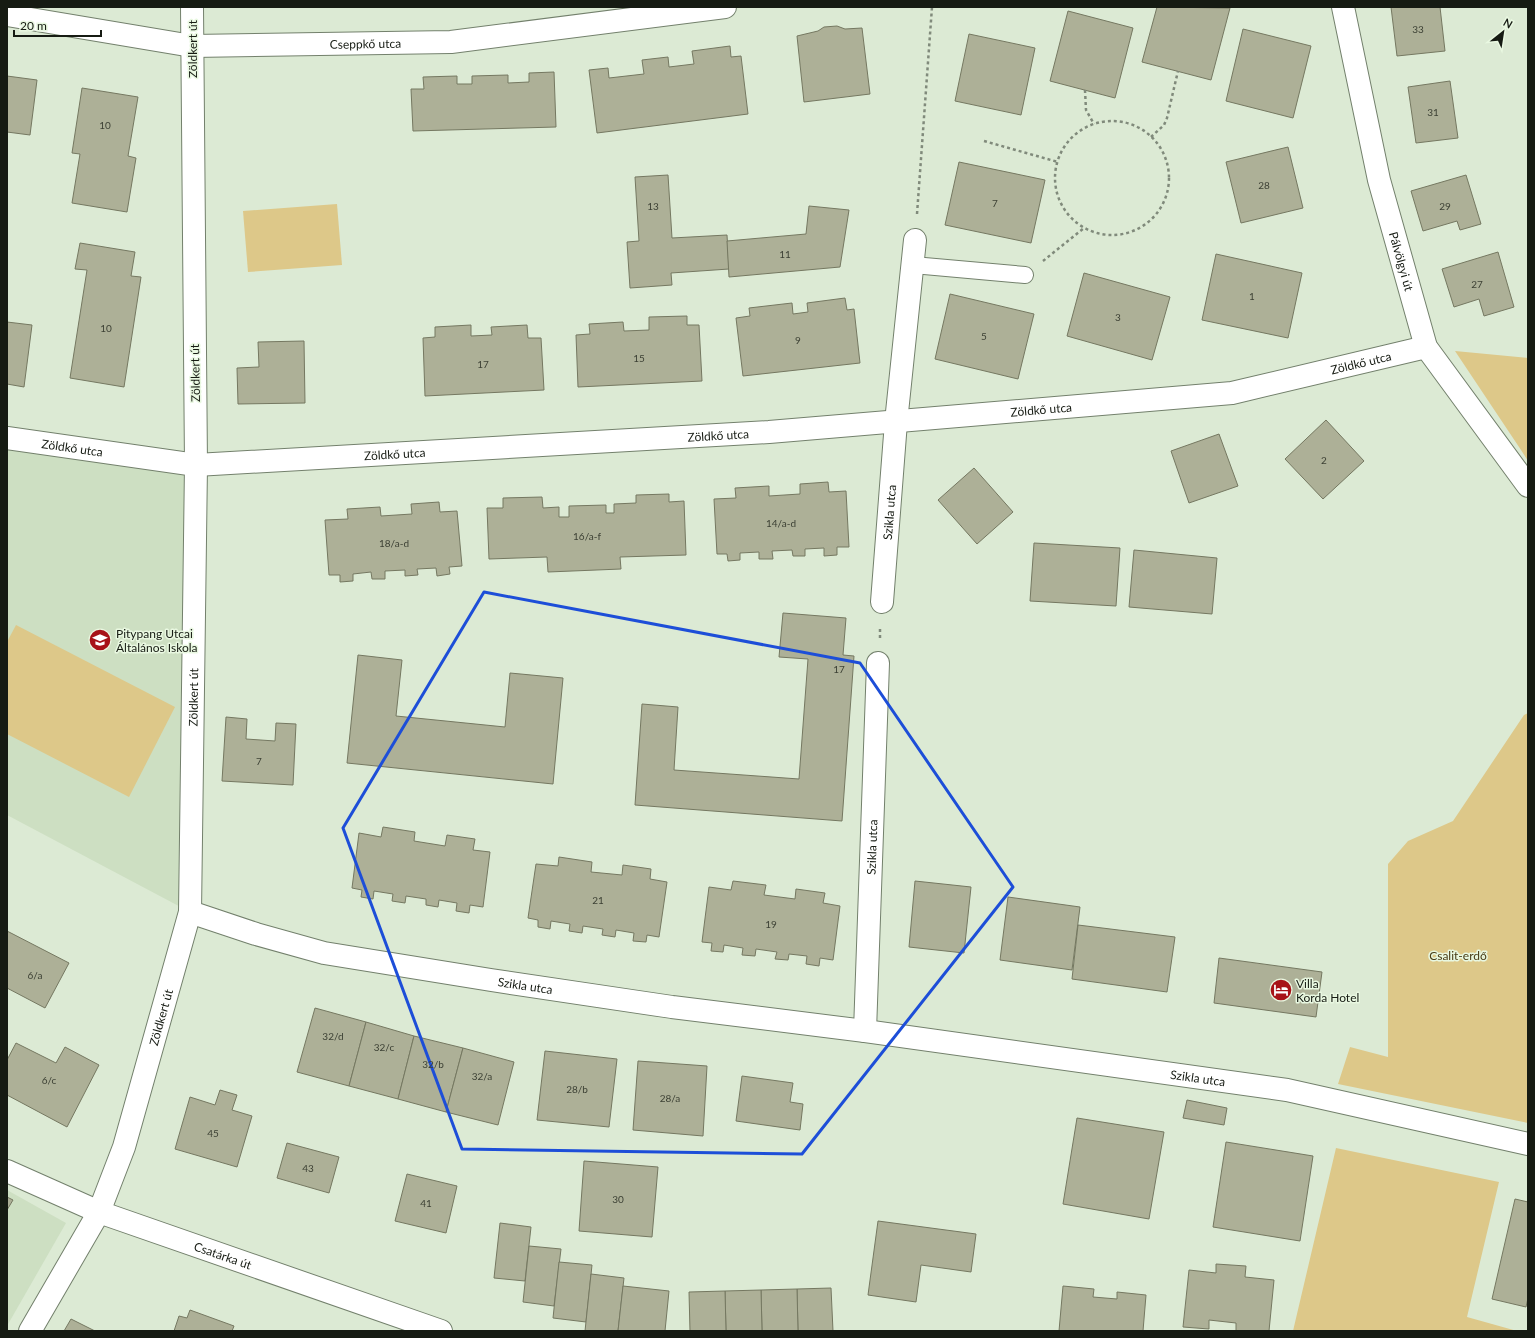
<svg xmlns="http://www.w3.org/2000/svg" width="1535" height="1338" viewBox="0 0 1535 1338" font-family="Lato,sans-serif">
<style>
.built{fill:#cddfc2}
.green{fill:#ddc889}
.building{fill:#adb097;stroke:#757861}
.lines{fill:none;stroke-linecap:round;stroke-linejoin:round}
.service-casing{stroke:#73806c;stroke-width:18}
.minor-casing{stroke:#73806c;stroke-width:24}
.path{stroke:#808a7b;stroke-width:2.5;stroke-dasharray:3 3;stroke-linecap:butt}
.service{stroke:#fff;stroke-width:16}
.minor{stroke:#fff;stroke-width:22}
.marked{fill:none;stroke:#1d4ed8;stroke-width:3;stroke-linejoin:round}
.labels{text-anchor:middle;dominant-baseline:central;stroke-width:3;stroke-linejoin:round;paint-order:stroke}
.number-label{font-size:10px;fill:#3c4034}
.street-label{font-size:12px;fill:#161b13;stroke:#e9f8e1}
.poi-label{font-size:12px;fill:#161b13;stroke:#e9f8e1;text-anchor:start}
.park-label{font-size:12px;fill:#483b15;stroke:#e9f8e1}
</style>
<rect width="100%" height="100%" fill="#dcead4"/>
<g class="built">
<polygon points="7,438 196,465 190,912 7,815"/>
<polygon points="7,1190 66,1223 7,1326"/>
</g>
<g class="green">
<polygon points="337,204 342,265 248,272 243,211"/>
<polygon points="1455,351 1528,358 1528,461 1521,450"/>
<polygon points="16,625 175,707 129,797 7,734 7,642"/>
<polygon points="1528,713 1528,1123 1338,1084 1350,1047 1388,1057 1388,864 1408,841 1453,821 1524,715"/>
<polygon points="1336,1148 1499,1182 1467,1317 1517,1331 1293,1331"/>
</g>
<g class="building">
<polygon points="1157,7 1230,8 1211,80 1142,62"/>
<polygon points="1391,7 1440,7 1445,51 1397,56"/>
<polygon points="1068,11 1133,28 1115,98 1050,81"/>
<polygon points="837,26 845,29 862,28 870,94 804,102 797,36 818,31 824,27"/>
<polygon points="1243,29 1311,46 1293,118 1226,101"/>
<polygon points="969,34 1035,48 1021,115 955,101"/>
<polygon points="730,46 731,57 741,56 748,114 597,133 589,70 608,68 609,78 644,74 642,60 668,57 669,67 694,64 692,51"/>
<polygon points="554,72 556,127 413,131 411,89 424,89 423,77 457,76 457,84 472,84 472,76 508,75 508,83 529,82 529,73"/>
<polygon points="7,76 37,80 30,135 7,132"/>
<polygon points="1450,81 1458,138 1416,143 1408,87"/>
<polygon points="82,88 138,97 128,156 136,158 127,212 72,203 80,154 72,153"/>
<polygon points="1288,147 1303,208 1241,223 1226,162"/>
<polygon points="959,162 1045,180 1031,243 945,225"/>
<polygon points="668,175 672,238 727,235 729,269 671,273 672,285 630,288 627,242 639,241 635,177"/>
<polygon points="1466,175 1481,224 1460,230 1457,221 1423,231 1411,191"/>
<polygon points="809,206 849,210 840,267 729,277 727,241 806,234"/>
<polygon points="80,243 135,252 131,276 141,277 124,387 70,378 87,270 75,269"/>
<polygon points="1498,252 1514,307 1484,316 1479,299 1454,307 1442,269"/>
<polygon points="1216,254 1302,273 1288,338 1202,320"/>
<polygon points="1084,273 1170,297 1152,360 1067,336"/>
<polygon points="950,294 1034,314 1018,379 935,359"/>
<polygon points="845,298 847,310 854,309 860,363 743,376 736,318 750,316 749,308 792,303 793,314 808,312 807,303"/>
<polygon points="687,316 687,325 699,325 702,381 578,387 576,335 590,334 589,324 623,322 624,331 649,330 649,317"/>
<polygon points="7,322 32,325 24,387 7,384"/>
<polygon points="471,325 471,336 492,335 491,327 527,325 528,338 541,338 544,390 425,396 423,338 435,337 435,327"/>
<polygon points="304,341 305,403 238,404 237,368 259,367 258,342"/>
<polygon points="1326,420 1364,461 1323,499 1285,459"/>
<polygon points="1219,434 1238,486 1189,503 1171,451"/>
<polygon points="974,468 1013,512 977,544 938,500"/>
<polygon points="828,482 829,492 846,491 849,547 837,547 837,555 824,556 824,548 805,549 805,556 793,556 792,550 772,551 773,559 759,559 759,552 740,553 740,560 728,561 727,554 717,554 714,499 736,498 735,488 769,486 769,496 800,494 800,484"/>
<polygon points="669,494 669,502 684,501 686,555 620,557 621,569 548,572 547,557 489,559 487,508 503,508 503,498 542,497 543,508 559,507 559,517 569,517 569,506 606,505 606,513 614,513 614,504 636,503 636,495"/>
<polygon points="439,502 440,512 457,511 462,566 449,567 450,574 437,576 436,568 417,569 418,575 405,576 405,570 385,571 385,579 372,579 371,572 353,574 353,581 340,582 340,575 329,575 325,520 348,519 347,509 380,507 381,516 412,514 411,504"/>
<polygon points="1034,543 1120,548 1116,606 1030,601"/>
<polygon points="1134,550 1217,558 1212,614 1129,607"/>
<polygon points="783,613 846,618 843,655 854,656 842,821 635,805 642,704 678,707 674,770 799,779 808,659 779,657"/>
<polygon points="358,655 402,660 396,716 505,727 510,673 563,678 553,784 347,763"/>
<polygon points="226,717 247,719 246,739 275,741 276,723 296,724 293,785 222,781"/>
<polygon points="383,827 415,832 414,841 445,846 447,835 475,839 473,850 490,852 483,907 470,905 469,913 456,911 457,903 439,900 438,907 426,905 426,899 406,896 405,903 392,901 393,894 374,891 373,899 361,897 362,890 352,888 359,833 381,837"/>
<polygon points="559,857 592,862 591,872 622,875 623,865 651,869 650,879 667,882 659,937 647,935 646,942 633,941 634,933 616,930 615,937 602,935 603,929 583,926 582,933 569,931 570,924 551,921 550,929 538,927 538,920 528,918 536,864 558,866"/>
<polygon points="733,881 766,885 764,895 795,899 796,889 825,893 823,903 840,906 833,960 820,958 819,966 806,964 807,956 789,954 788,960 775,959 777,952 756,949 755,956 742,955 743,948 724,945 723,952 711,951 712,943 702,942 709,887 731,890"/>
<polygon points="915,881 971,887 964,953 909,947"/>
<polygon points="1008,897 1080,907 1072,970 1000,960"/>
<polygon points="1078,925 1175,937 1167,992 1072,979"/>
<polygon points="7,931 69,963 45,1008 7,988"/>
<polygon points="1219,958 1322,972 1316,1017 1214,1003"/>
<polygon points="315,1008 366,1022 349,1086 297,1072"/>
<polygon points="366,1022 414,1036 398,1099 349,1086"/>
<polygon points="414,1036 463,1048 446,1112 398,1099"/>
<polygon points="16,1043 56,1063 65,1047 99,1065 67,1127 7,1095 7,1060"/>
<polygon points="463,1048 514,1062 498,1125 446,1112"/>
<polygon points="545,1051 617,1059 609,1127 537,1120"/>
<polygon points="638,1061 707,1066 703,1136 633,1130"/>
<polygon points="742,1076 793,1083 790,1102 803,1104 800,1130 736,1121"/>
<polygon points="220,1090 237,1095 232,1110 252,1116 237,1167 175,1149 190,1097 215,1105"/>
<polygon points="1187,1100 1227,1108 1224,1125 1183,1118"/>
<polygon points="1077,1118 1164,1132 1149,1219 1063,1204"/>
<polygon points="1226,1142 1313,1156 1300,1241 1213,1227"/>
<polygon points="287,1143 339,1157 329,1193 277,1178"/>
<polygon points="584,1161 658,1167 652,1237 579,1231"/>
<polygon points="407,1174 457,1186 446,1233 395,1221"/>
<polygon points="7,1197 13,1200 7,1210"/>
<polygon points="1515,1199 1528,1202 1528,1298 1526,1307 1492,1299"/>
<polygon points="878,1221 976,1234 971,1272 921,1265 916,1302 868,1295"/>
<polygon points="500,1223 531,1227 525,1281 494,1278"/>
<polygon points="529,1246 561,1249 554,1306 523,1302"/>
<polygon points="559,1262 592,1265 586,1322 553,1318"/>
<polygon points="1216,1264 1246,1266 1245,1277 1274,1280 1269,1331 1236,1331 1236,1323 1209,1320 1209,1329 1183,1327 1189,1270 1216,1273"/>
<polygon points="591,1274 624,1278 618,1331 585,1331"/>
<polygon points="623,1286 669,1291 665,1331 618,1331"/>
<polygon points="1063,1286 1094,1289 1093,1297 1117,1299 1117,1292 1146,1295 1143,1331 1059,1331"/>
<polygon points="831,1288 833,1331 798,1331 797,1289"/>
<polygon points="797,1289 798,1331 762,1331 761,1290"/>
<polygon points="761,1290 762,1331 726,1331 725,1291"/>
<polygon points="725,1291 726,1331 690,1331 689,1292"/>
<polygon points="190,1310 234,1326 232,1331 174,1331 179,1316 187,1318"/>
<polygon points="71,1319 95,1331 64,1331"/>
</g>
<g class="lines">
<g class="service-casing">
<polyline id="service" points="913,265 1025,275"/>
</g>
<g class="minor-casing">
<g id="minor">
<path id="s1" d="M 1343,7 L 1379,180 L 1426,347 L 1528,486"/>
<path id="s2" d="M 7,15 L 192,46 L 451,42 L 725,7"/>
<path id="s3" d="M 7,438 L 196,465 L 769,432 L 1232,393 L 1426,347"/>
<path id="s4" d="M 882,602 L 896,422 L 915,240"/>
<path id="s5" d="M 190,912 L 256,934 L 324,953 L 491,980 L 672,1007 L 865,1031 L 1287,1090 L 1528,1144"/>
<path id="s6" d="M 865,1031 L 878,663"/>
<path id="s7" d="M 7,1171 L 99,1212 L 441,1331"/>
<path id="s8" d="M 30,1331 L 99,1212 L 124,1147 L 190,912 L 196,465 L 192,7"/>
</g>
</g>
<g class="path">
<polyline points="1085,90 1086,110 1094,124"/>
<circle cx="1112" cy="178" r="57"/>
<polyline points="1151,137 1164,125 1167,118 1178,71"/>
<polyline points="984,141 1058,162"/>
<polyline points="917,214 932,7"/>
<polyline points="1043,261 1084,228"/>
<polyline points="880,638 880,627"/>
</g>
<use href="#service" class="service"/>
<use href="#minor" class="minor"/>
</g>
<path class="marked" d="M 484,592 L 860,663 L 1013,887 L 802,1154 L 462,1149 L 343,828 Z"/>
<defs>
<g id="school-disc" transform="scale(1.15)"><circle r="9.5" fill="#a71217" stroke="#e9f8e1"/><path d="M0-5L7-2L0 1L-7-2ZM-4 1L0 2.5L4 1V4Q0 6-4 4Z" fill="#fff"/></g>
<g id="hotel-disc" transform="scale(1.15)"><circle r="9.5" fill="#a71217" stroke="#e9f8e1"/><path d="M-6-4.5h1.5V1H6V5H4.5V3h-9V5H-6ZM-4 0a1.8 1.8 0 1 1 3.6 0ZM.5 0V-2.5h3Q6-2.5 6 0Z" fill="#fff"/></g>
</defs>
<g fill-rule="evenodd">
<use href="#school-disc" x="100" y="640"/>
<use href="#hotel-disc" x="1281" y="990"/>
</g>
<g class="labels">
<g class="number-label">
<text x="1418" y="29">33</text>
<text x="1433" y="112">31</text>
<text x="105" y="125">10</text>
<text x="1264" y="185">28</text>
<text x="995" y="203">7</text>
<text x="653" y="206">13</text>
<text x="1445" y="206">29</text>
<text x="785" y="254">11</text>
<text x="1477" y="284">27</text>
<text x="1252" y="296">1</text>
<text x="1118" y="317">3</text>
<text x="106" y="328">10</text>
<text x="984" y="336">5</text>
<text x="798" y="340">9</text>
<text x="639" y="358">15</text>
<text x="483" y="364">17</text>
<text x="1324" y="460">2</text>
<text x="781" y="523">14/a-d</text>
<text x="587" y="536">16/a-f</text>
<text x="394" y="543">18/a-d</text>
<text x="839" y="669">17</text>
<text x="259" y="761">7</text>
<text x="598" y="900">21</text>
<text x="771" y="924">19</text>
<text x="35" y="975">6/a</text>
<text x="333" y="1036">32/d</text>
<text x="384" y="1047">32/c</text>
<text x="433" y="1064">32/b</text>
<text x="482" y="1076">32/a</text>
<text x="49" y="1080">6/c</text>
<text x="577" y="1089">28/b</text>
<text x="670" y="1098">28/a</text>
<text x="213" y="1133">45</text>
<text x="308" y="1168">43</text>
<text x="618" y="1199">30</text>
<text x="426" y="1203">41</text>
</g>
<g class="street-label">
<text stroke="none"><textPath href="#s2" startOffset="361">Cseppkő utca</textPath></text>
<text transform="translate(192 49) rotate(-90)">Zöldkert út</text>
<text stroke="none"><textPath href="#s1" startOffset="261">Pálvölgyi út</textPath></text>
<text stroke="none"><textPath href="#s3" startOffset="1362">Zöldkő utca</textPath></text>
<text transform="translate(195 373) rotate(-91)">Zöldkert út</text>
<text stroke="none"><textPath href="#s3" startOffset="1038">Zöldkő utca</textPath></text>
<text stroke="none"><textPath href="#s3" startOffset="714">Zöldkő utca</textPath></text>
<text stroke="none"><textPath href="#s3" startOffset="66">Zöldkő utca</textPath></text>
<text stroke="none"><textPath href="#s3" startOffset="390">Zöldkő utca</textPath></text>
<text stroke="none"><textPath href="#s4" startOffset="90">Szikla utca</textPath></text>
<text stroke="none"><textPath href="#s8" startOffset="666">Zöldkert út</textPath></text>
<text stroke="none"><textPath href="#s6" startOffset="184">Szikla utca</textPath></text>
<text stroke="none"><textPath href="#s5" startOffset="344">Szikla utca</textPath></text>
<text stroke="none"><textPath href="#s8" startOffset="342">Zöldkert út</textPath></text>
<text stroke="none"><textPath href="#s5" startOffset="1023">Szikla utca</textPath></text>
<text stroke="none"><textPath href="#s7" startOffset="232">Csatárka út</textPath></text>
</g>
<g class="poi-label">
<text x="116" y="633">Pitypang Utcai<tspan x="116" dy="14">Általános Iskola</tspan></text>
<text x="1296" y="983">Villa<tspan x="1296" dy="14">Korda Hotel</tspan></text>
</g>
<g class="park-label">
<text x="1458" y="955">Csalit-erdő</text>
</g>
</g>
<rect width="1535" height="1338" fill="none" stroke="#161b13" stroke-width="16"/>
<g transform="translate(1503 32) rotate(30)" stroke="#e9f8e1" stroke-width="3" paint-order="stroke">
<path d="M0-3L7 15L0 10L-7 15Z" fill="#161b13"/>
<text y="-6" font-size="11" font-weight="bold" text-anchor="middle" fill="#161b13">N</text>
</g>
<path d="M14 30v6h87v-6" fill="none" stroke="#161b13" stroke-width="2"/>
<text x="20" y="30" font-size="12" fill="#161b13" stroke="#e9f8e1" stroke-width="3" paint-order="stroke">20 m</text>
</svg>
